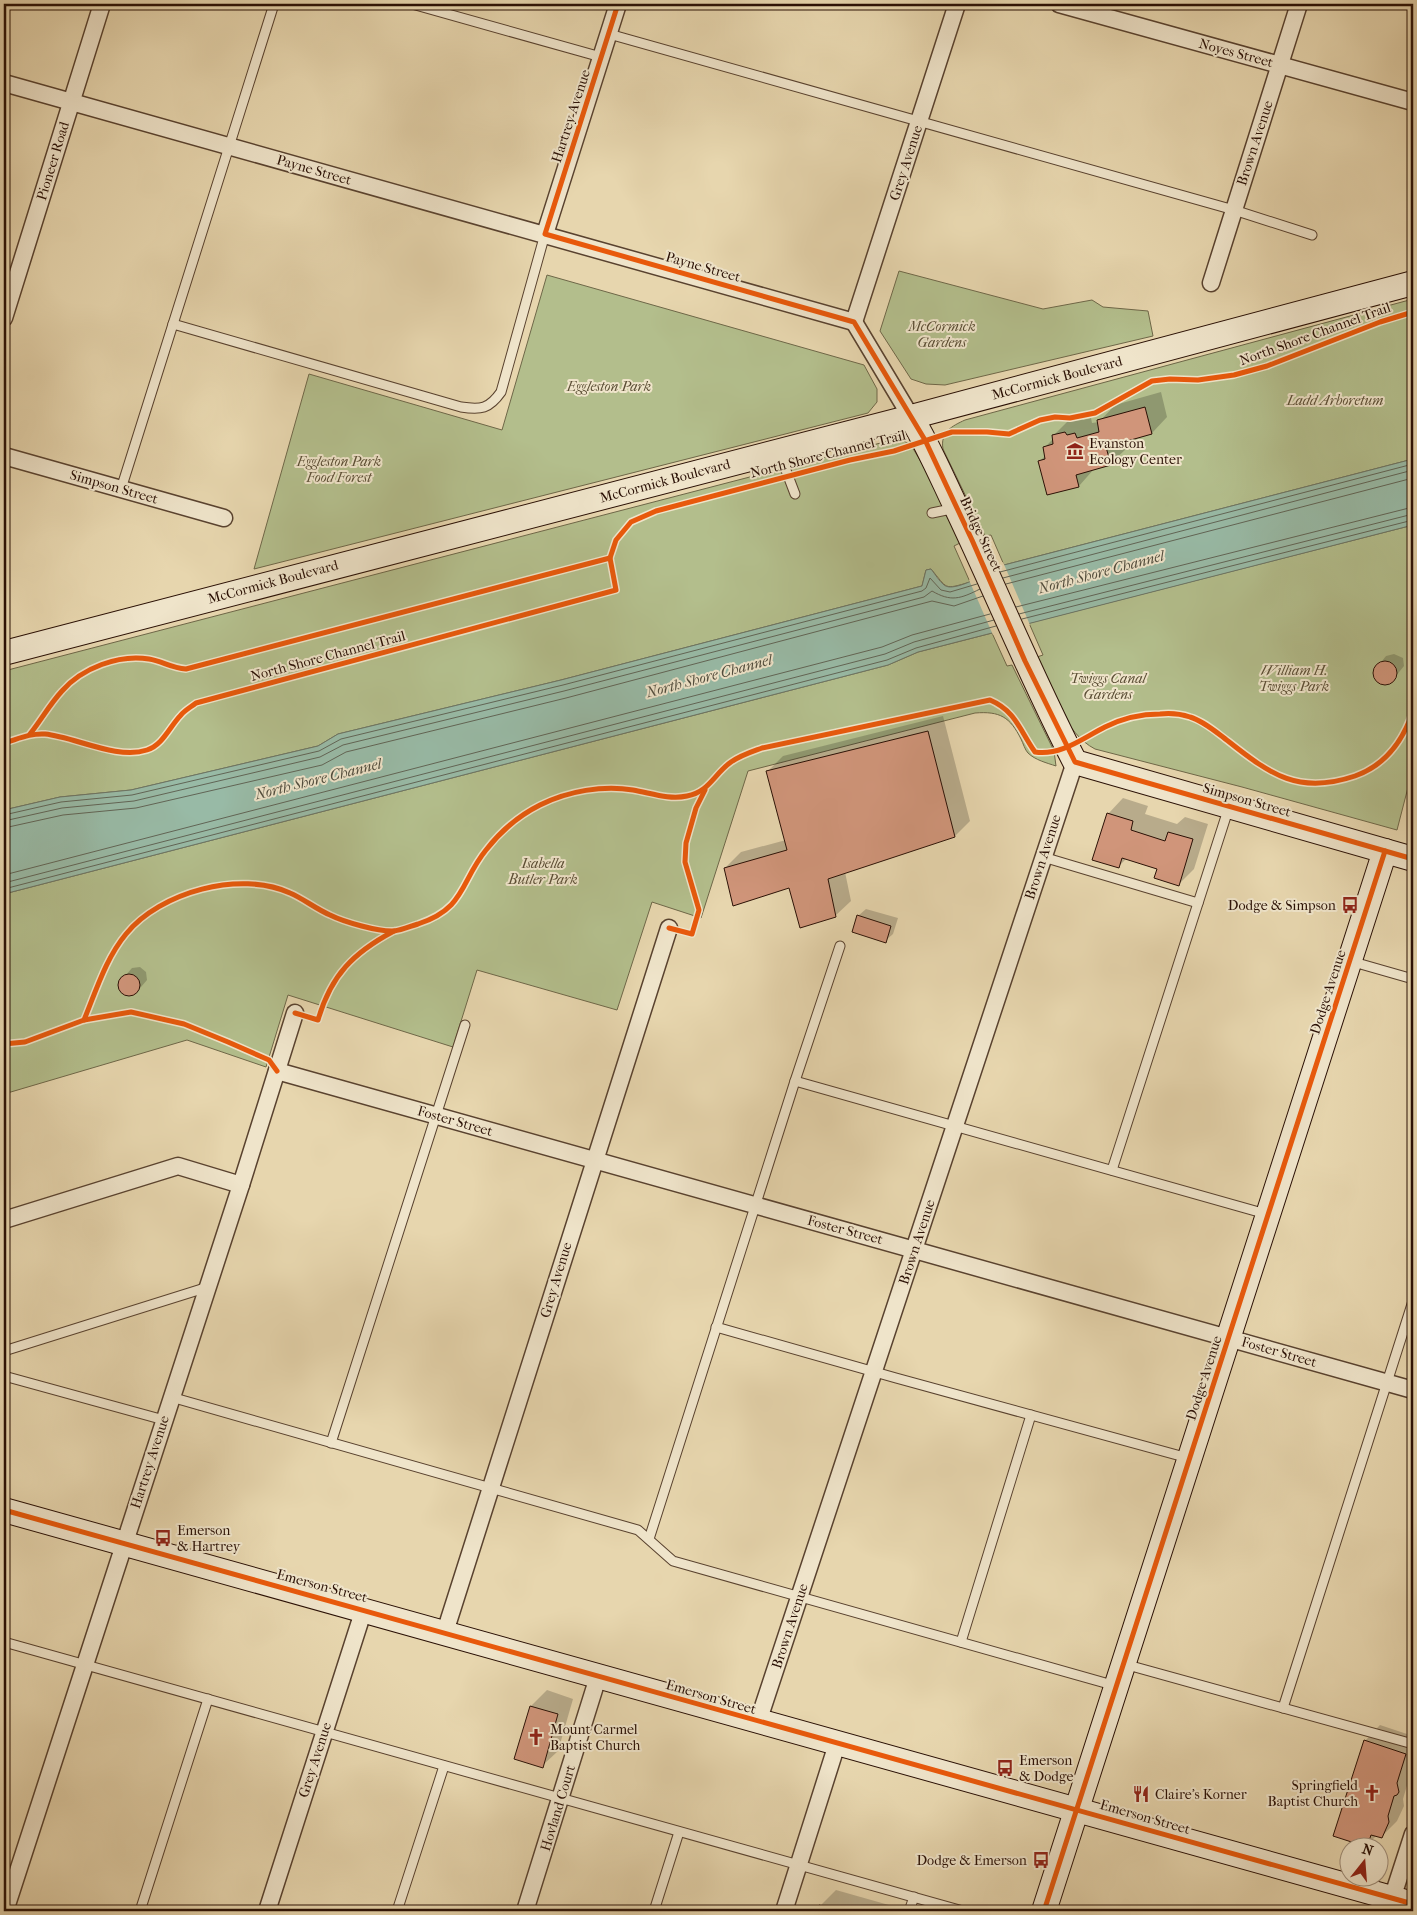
<svg xmlns="http://www.w3.org/2000/svg" width="1417" height="1915" viewBox="0 0 1417 1915" font-family="'IM FELL French Canon',serif">
<style>
.green{fill:#b3be8c;stroke:#6e6748}
.water{fill:#98baa6;stroke:#6c7666}
.pier{fill:#e7d6ae}
.shadow{fill:#0003}
.lines{fill:none;stroke-linecap:round;stroke-linejoin:round}
.shore{stroke:#616556;stroke-width:1}
.building{fill:#d0957a;stroke:#2a1005}
.lane-casing{stroke:#59422f;stroke-width:11}
.street-casing{stroke:#59422f;stroke-width:19}
.secondary-casing{stroke:#2a1005;stroke-width:26}
.lane{stroke:#efe4ca;stroke-width:9}
.street{stroke:#efe4ca;stroke-width:16}
.secondary{stroke:#efe4ca;stroke-width:24}
.cycleway-casing{stroke:#efe4ca;stroke-width:8}
.cycleway{stroke:#e8590c;stroke-width:5}
.labels{text-anchor:middle;dominant-baseline:central;stroke-width:4;stroke-linejoin:round;paint-order:stroke}
.street-label{font-size:14px;fill:#2a1005;stroke:#efe4ca}
.park-label{font-size:14px;font-style:italic;fill:#5a4d34;stroke:#efe4ca}
.poi-label{font-size:14px;fill:#2a1005;stroke:#efe4ca;text-anchor:start}
.water-label{font-size:15px;font-style:italic;fill:#504c3d;stroke:#efe4ca}
</style>
<rect width="100%" height="100%" fill="#e7d6ae"/>
<filter id="stains"><feTurbulence type="fractalNoise" baseFrequency=".004" numOctaves="4"/><feColorMatrix values="0 0 0 0 .2 0 0 0 0 .09 0 0 0 0 .02 0 0 0 .5 -.17"/></filter>
<radialGradient id="worn" r=".72"><stop offset=".6" stop-color="#630" stop-opacity="0"/><stop offset="1" stop-color="#630" stop-opacity=".3"/></radialGradient>
<g class="green">
<polygon points="899,271 1043,309 1092,300 1103,307 1148,311 1153,336 945,385 926,384 911,379 880,331"/>
<polygon points="547,275 864,365 877,389 877,402 868,413 254,569 309,374 502,430"/>
<path d="M 1413,299 L 1413,459 L 1004,565 L 991,535 L 985,536 L 943,449 C 940,432 952,426 965,420 Z"/>
<path d="M 892,440 L 904,441 L 911,445 L 931,479 L 960,543 L 954,546 L 970,582 C 943,590 948,589 931,569 L 926,570 L 922,586 L 561,680 L 338,734 L 318,746 L 131,790 L 60,797 L 4,810 L 4,671 Z"/>
<path d="M 1413,525 L 1413,768 L 1397,830 L 1242,787 L 1095,749 C 1064,733 1051,688 1037,657 L 1043,655 L 1029,623 Z"/>
<path d="M 992,633 L 1007,666 L 1012,665 L 1054,751 L 1056,766 C 1047,763 1035,760 1028,753 C 1025,750 1023,743 1021,739 C 1010,717 1000,711 975,713 L 748,771 L 701,918 L 652,902 L 617,1010 L 477,970 L 453,1047 L 288,995 L 266,1067 L 187,1040 L 4,1094 L 4,894 L 888,665 L 918,652 Z"/>
</g>
<path class="water" d="M 1413,459 L 1413,525 L 918,652 L 888,665 L 4,894 L 4,810 L 60,797 L 131,790 L 318,746 L 338,734 L 561,680 L 922,586 L 926,570 L 931,569 C 935,574 939,581 944,585 C 954,594 992,570 1004,565 Z"/>
<polygon class="pier" points="1003,562 1030,625 993,635 969,580"/>
<g class="shadow">
<polygon points="1161,392 1167,417 1152,433 1124,441 1126,449 1110,464 1094,469 1079,486 1047,494 1040,461 1046,455 1044,448 1054,438 1053,436 1069,420 1081,417 1083,420 1091,418 1092,423 1099,422 1115,405"/>
<polygon points="1394,654 1403,658 1404,666 1391,682 1382,684 1376,680 1374,671 1386,656"/>
<polygon points="943,716 970,821 955,836 845,872 851,901 835,916 790,887 725,868 741,852 786,840 767,772 783,756"/>
<polygon points="1123,798 1148,806 1145,814 1177,824 1185,817 1208,824 1194,869 1178,885 1158,868 1127,858 1119,866 1108,814"/>
<polygon points="866,909 898,918 893,934 885,941 858,916"/>
<polygon points="140,967 146,972 147,980 135,994 127,996 120,991 119,983 132,968"/>
<polygon points="547,1690 573,1699 558,1751 542,1766 515,1758 531,1706"/>
<polygon points="1380,1725 1413,1736 1413,1776 1408,1782 1403,1799 1404,1806 1397,1821 1382,1836 1377,1835 1366,1846 1365,1741"/>
<polygon points="836,1890 910,1911 818,1911 820,1906"/>
</g>
<g class="lines">
<g class="shore">
<polyline points="1000,572 1413,464"/>
<polyline points="1003,578 1413,470"/>
<polyline points="1006,584 1413,478"/>
<polyline points="1016,607 1413,507"/>
<polyline points="1019,614 1413,514"/>
<polyline points="1022,619 1413,520"/>
<polyline points="4,815 61,802 132,795 319,751 341,739 563,685 922,591 926,588 930,578 941,590 950,592 977,584"/>
<path d="M 4,821 L 62,808 L 134,801 L 320,757 L 343,745 L 564,691 L 924,597 L 932,591 C 951,602 960,599 980,589"/>
<polyline points="4,828 63,815 136,808 322,765 346,752 566,698 932,601 954,606 983,596"/>
<polyline points="4,875 882,647 912,635 990,614"/>
<polyline points="4,883 885,654 914,642 994,620"/>
<polyline points="4,889 887,660 916,648 996,626"/>
</g>
</g>
<g class="building">
<polygon points="1145,407 1152,434 1106,447 1111,465 1076,475 1079,487 1047,495 1038,461 1045,459 1043,447 1053,444 1052,435 1065,432 1067,435 1075,433 1077,438 1099,432 1097,420"/>
<circle cx="1385" cy="673" r="12"/>
<polygon points="928,731 955,837 828,879 836,917 800,928 789,888 733,906 724,868 787,850 766,771"/>
<polygon points="1107,813 1133,821 1131,830 1165,841 1168,832 1193,839 1179,886 1154,878 1157,869 1122,858 1119,868 1092,860"/>
<polygon points="857,915 891,926 886,943 852,932"/>
<circle cx="129" cy="985" r="11"/>
<polygon points="530,1706 558,1714 543,1768 514,1759"/>
<polygon points="1364,1740 1406,1754 1397,1783 1399,1792 1397,1795 1394,1796 1388,1816 1389,1822 1382,1838 1371,1835 1367,1847 1333,1836"/>
<polygon points="819,1905 841,1911 817,1911"/>
</g>
<g class="lines">
<g class="lane-casing">
<g id="lane">
<polyline points="412,4 601,57"/>
<polyline points="609,34 1234,210 1312,235"/>
<path d="M 173,324 L 461,407 C 481,410 489,409 501,392 L 545,234"/>
<polyline points="779,452 795,494"/>
<polyline points="121,489 274,4"/>
<polyline points="932,513 956,508"/>
<polyline points="1043,857 1198,903"/>
<polyline points="1350,961 1413,979"/>
<polyline points="795,1081 1266,1214"/>
<polyline points="1112,1170 1229,807"/>
<polyline points="716,1327 896,1378 1188,1458"/>
<polyline points="4,1351 208,1287"/>
<polyline points="4,1376 164,1420"/>
<polyline points="171,1397 638,1530 673,1561 1116,1686"/>
<polyline points="331,1443 465,1025"/>
<polyline points="649,1539 795,1081 840,946"/>
<polyline points="4,1642 963,1911"/>
<polyline points="961,1642 1031,1415"/>
<polyline points="1124,1664 1413,1744"/>
<polyline points="1283,1708 1413,1301"/>
<polyline points="140,1911 208,1699"/>
<polyline points="397,1911 444,1766"/>
<polyline points="654,1911 679,1832"/>
<polyline points="909,1911 914,1897"/>
</g>
</g>
<g class="street-casing">
<g id="street">
<polyline points="1059,4 1413,102"/>
<polyline points="4,83 854,322"/>
<polyline points="545,234 618,4"/>
<polyline points="1211,283 1299,4"/>
<polyline points="4,318 102,4"/>
<polyline points="854,322 957,4"/>
<polyline points="854,322 911,417"/>
<polyline points="4,456 224,518"/>
<polyline points="277,1071 1413,1390"/>
<polyline points="4,1220 178,1166 241,1185"/>
<polyline points="445,1632 669,928"/>
<polyline points="758,1722 1075,762"/>
<polyline points="5,1911 241,1185 295,1013"/>
<polyline points="267,1911 364,1609"/>
<polyline points="525,1911 598,1677"/>
<polyline points="784,1911 837,1744"/>
<polyline points="1388,1911 1413,1834"/>
</g>
</g>
<g class="secondary-casing">
<g id="secondary">
<path d="M 911,417 C 929,447 942,478 957,509 C 997,593 1032,679 1075,762 L 1413,859"/>
<polyline points="4,653 911,417 1413,283"/>
<polyline points="4,1510 1413,1904"/>
<polyline points="1044,1911 1385,851"/>
</g>
</g>
<use href="#lane" class="lane"/>
<use href="#street" class="street"/>
<use href="#secondary" class="secondary"/>
<g class="cycleway-casing">
<g id="cycleway">
<polyline points="618,4 545,234 854,322 925,440 972,540 1025,661 1075,762 1413,859"/>
<path d="M 30,734 C 41,720 50,704 62,691 C 82,668 119,654 149,659 C 162,661 171,668 186,669 L 610,558"/>
<path d="M 4,743 C 18,739 30,733 45,734 C 75,737 117,760 147,750 C 163,745 170,726 181,715 C 185,710 191,707 196,703 L 616,590 L 610,558 L 616,540 L 631,522 L 656,511 L 850,460 L 894,451 L 952,432 L 987,432 L 1009,434 L 1040,420 L 1055,417 L 1070,418 L 1095,413 L 1152,381 L 1170,379 L 1198,380 L 1234,375 L 1267,366 L 1380,322 L 1413,312"/>
<polyline points="669,928 692,934 699,910 685,862 686,843 696,808 705,790"/>
<path d="M 295,1013 L 318,1020 C 331,975 353,953 394,931"/>
<path d="M 84,1020 C 96,991 106,958 126,934 C 160,892 240,870 290,893 C 304,899 316,909 330,915 C 344,922 379,932 394,931 C 402,930 411,926 418,924 C 466,908 460,882 486,850 C 500,832 520,815 540,805 C 568,791 603,785 633,790 C 651,793 669,800 687,796 C 709,792 714,774 731,762 C 741,755 751,752 762,748 L 990,700 C 1016,711 1020,731 1035,752 C 1061,756 1083,738 1105,727 C 1121,719 1142,714 1160,714 C 1169,713 1181,714 1190,717 C 1204,721 1217,733 1228,741 C 1271,775 1299,795 1355,776 C 1386,765 1403,741 1413,711"/>
<polyline points="4,1044 25,1042 84,1020 131,1012 184,1024 228,1042 269,1060 277,1071"/>
<polyline points="4,1510 1413,1904"/>
<polyline points="1044,1911 1385,851"/>
</g>
</g>
<use href="#cycleway" class="cycleway"/>
</g>
<defs>
<g id="museum-bare" transform="scale(1.35)"><path d="M0-6L6-3V-2H-6V-3ZM-5-1h2V3h-2ZM-1-1h2V3h-2ZM3-1h2V3H3ZM-6 4H6V6H-6Z" fill="#8f2418" stroke="#efe4ca" stroke-width="2.5" paint-order="stroke"/></g>
<g id="bus-bare" transform="scale(1.35)"><path d="M-5-6H5V4H4V6H2V4H-2V6H-4V4H-5ZM-3.5-4V0h7V-4ZM-3.5 1.2v1.5H-2V1.2ZM2 1.2v1.5H3.5V1.2Z" fill="#8f2418" stroke="#efe4ca" stroke-width="2.5" paint-order="stroke"/></g>
<g id="church-bare" transform="scale(1.35)"><path d="M-1.2-6h2.4v3.5h3.3v2.4h-3.3V6h-2.4V-.1h-3.3v-2.4h3.3Z" fill="#8f2418" stroke="#efe4ca" stroke-width="2.5" paint-order="stroke"/></g>
<g id="restaurant-bare" transform="scale(1.35)"><path d="M-5-6h1v4h1v-4h1v4h1v-4h1v5L-1.5 .5V6h-2V.5L-5-1ZM5-6V6H3V1.5H1.5Q1.5-4 5-6Z" fill="#8f2418" stroke="#efe4ca" stroke-width="2.5" paint-order="stroke"/></g>
</defs>
<g fill-rule="evenodd">
<use href="#museum-bare" x="1075" y="451"/>
<use href="#bus-bare" x="1350" y="905"/>
<use href="#bus-bare" x="163" y="1538"/>
<use href="#church-bare" x="536" y="1737"/>
<use href="#bus-bare" x="1005" y="1768"/>
<use href="#church-bare" x="1372" y="1793"/>
<use href="#restaurant-bare" x="1141" y="1794"/>
<use href="#bus-bare" x="1041" y="1860"/>
</g>
<g class="labels">
<g class="street-label">
<text transform="translate(1236 53) rotate(15)">Noyes Street</text>
<text transform="translate(571 116) rotate(-72)">Hartrey Avenue</text>
<text transform="translate(1255 143) rotate(-72)">Brown Avenue</text>
<text transform="translate(53 161) rotate(-73)">Pioneer Road</text>
<text transform="translate(906 163) rotate(-72)">Grey Avenue</text>
<text transform="translate(314 170) rotate(16)">Payne Street</text>
<text transform="translate(703 267) rotate(16)">Payne Street</text>
<text transform="translate(1315 334) rotate(-20)">North Shore Channel Trail</text>
<text transform="translate(1057 378) rotate(-15)">McCormick Boulevard</text>
<text transform="translate(828 454) rotate(-14)">North Shore Channel Trail</text>
<text transform="translate(665 481) rotate(-15)">McCormick Boulevard</text>
<text transform="translate(114 487) rotate(16)">Simpson Street</text>
<text transform="translate(981 534) rotate(65)">Bridge Street</text>
<text transform="translate(273 582) rotate(-15)">McCormick Boulevard</text>
<text transform="translate(328 656) rotate(-15)">North Shore Channel Trail</text>
<text transform="translate(1247 800) rotate(16)">Simpson Street</text>
<text transform="translate(1043 857) rotate(-72)">Brown Avenue</text>
<text transform="translate(1328 992) rotate(-72)">Dodge Avenue</text>
<text transform="translate(455 1121) rotate(16)">Foster Street</text>
<text transform="translate(845 1230) rotate(15)">Foster Street</text>
<text transform="translate(917 1242) rotate(-72)">Brown Avenue</text>
<text transform="translate(556 1280) rotate(-73)">Grey Avenue</text>
<text transform="translate(1279 1352) rotate(16)">Foster Street</text>
<text transform="translate(1204 1378) rotate(-72)">Dodge Avenue</text>
<text transform="translate(150 1462) rotate(-72)">Hartrey Avenue</text>
<text transform="translate(322 1586) rotate(15)">Emerson Street</text>
<text transform="translate(790 1626) rotate(-72)">Brown Avenue</text>
<text transform="translate(711 1697) rotate(16)">Emerson Street</text>
<text transform="translate(315 1760) rotate(-72)">Grey Avenue</text>
<text transform="translate(558 1808) rotate(-73)">Hovland Court</text>
<text transform="translate(1145 1817) rotate(16)">Emerson Street</text>
</g>
<g class="park-label">
<text x="942" y="326">McCormick<tspan x="942" dy="16">Gardens</tspan></text>
<text x="609" y="386">Eggleston Park</text>
<text x="1335" y="400">Ladd Arboretum</text>
<text x="339" y="461">Eggleston Park<tspan x="339" dy="16">Food Forest</tspan></text>
<text x="1294" y="670">William H.<tspan x="1294" dy="16">Twiggs Park</tspan></text>
<text x="1108" y="678">Twiggs Canal<tspan x="1108" dy="16">Gardens</tspan></text>
<text x="543" y="863">Isabella<tspan x="543" dy="16">Butler Park</tspan></text>
</g>
<g class="poi-label">
<text x="1089" y="443">Evanston<tspan x="1089" dy="16">Ecology Center</tspan></text>
<text x="1336" y="905" text-anchor="end">Dodge &amp; Simpson</text>
<text x="177" y="1530">Emerson<tspan x="177" dy="16">&amp; Hartrey</tspan></text>
<text x="550" y="1729">Mount Carmel<tspan x="550" dy="16">Baptist Church</tspan></text>
<text x="1019" y="1760">Emerson<tspan x="1019" dy="16">&amp; Dodge</tspan></text>
<text x="1358" y="1785" text-anchor="end">Springfield<tspan x="1358" dy="16">Baptist Church</tspan></text>
<text x="1155" y="1794">Claire's Korner</text>
<text x="1027" y="1860" text-anchor="end">Dodge &amp; Emerson</text>
</g>
<g class="water-label">
<text transform="translate(1101 572) rotate(-15)">North Shore Channel</text>
<text transform="translate(709 676) rotate(-15)">North Shore Channel</text>
<text transform="translate(318 779) rotate(-14)">North Shore Channel</text>
</g>
</g>
<rect width="1417" height="1915" fill="none" stroke="#e7d6ae" stroke-width="20"/>
<rect x="5" y="5" width="1407" height="1905" fill="none" stroke="#2a1005" stroke-width="2.5"/>
<rect x="10" y="10" width="1397" height="1895" fill="none" stroke="#2a1005"/>
<g transform="translate(1364 1862) rotate(17)"><circle r="24" fill="#efe4ca" stroke="#a08f7b"/>
<path d="M0-4L9 19L0 12L-9 19Z" fill="#8f2418"/>
<text y="-8" font-size="14" font-weight="bold" text-anchor="middle" fill="#2a1005">N</text>
</g>
<rect width="100%" height="100%" filter="url(#stains)"/>
<rect width="100%" height="100%" fill="url(#worn)"/>
</svg>
